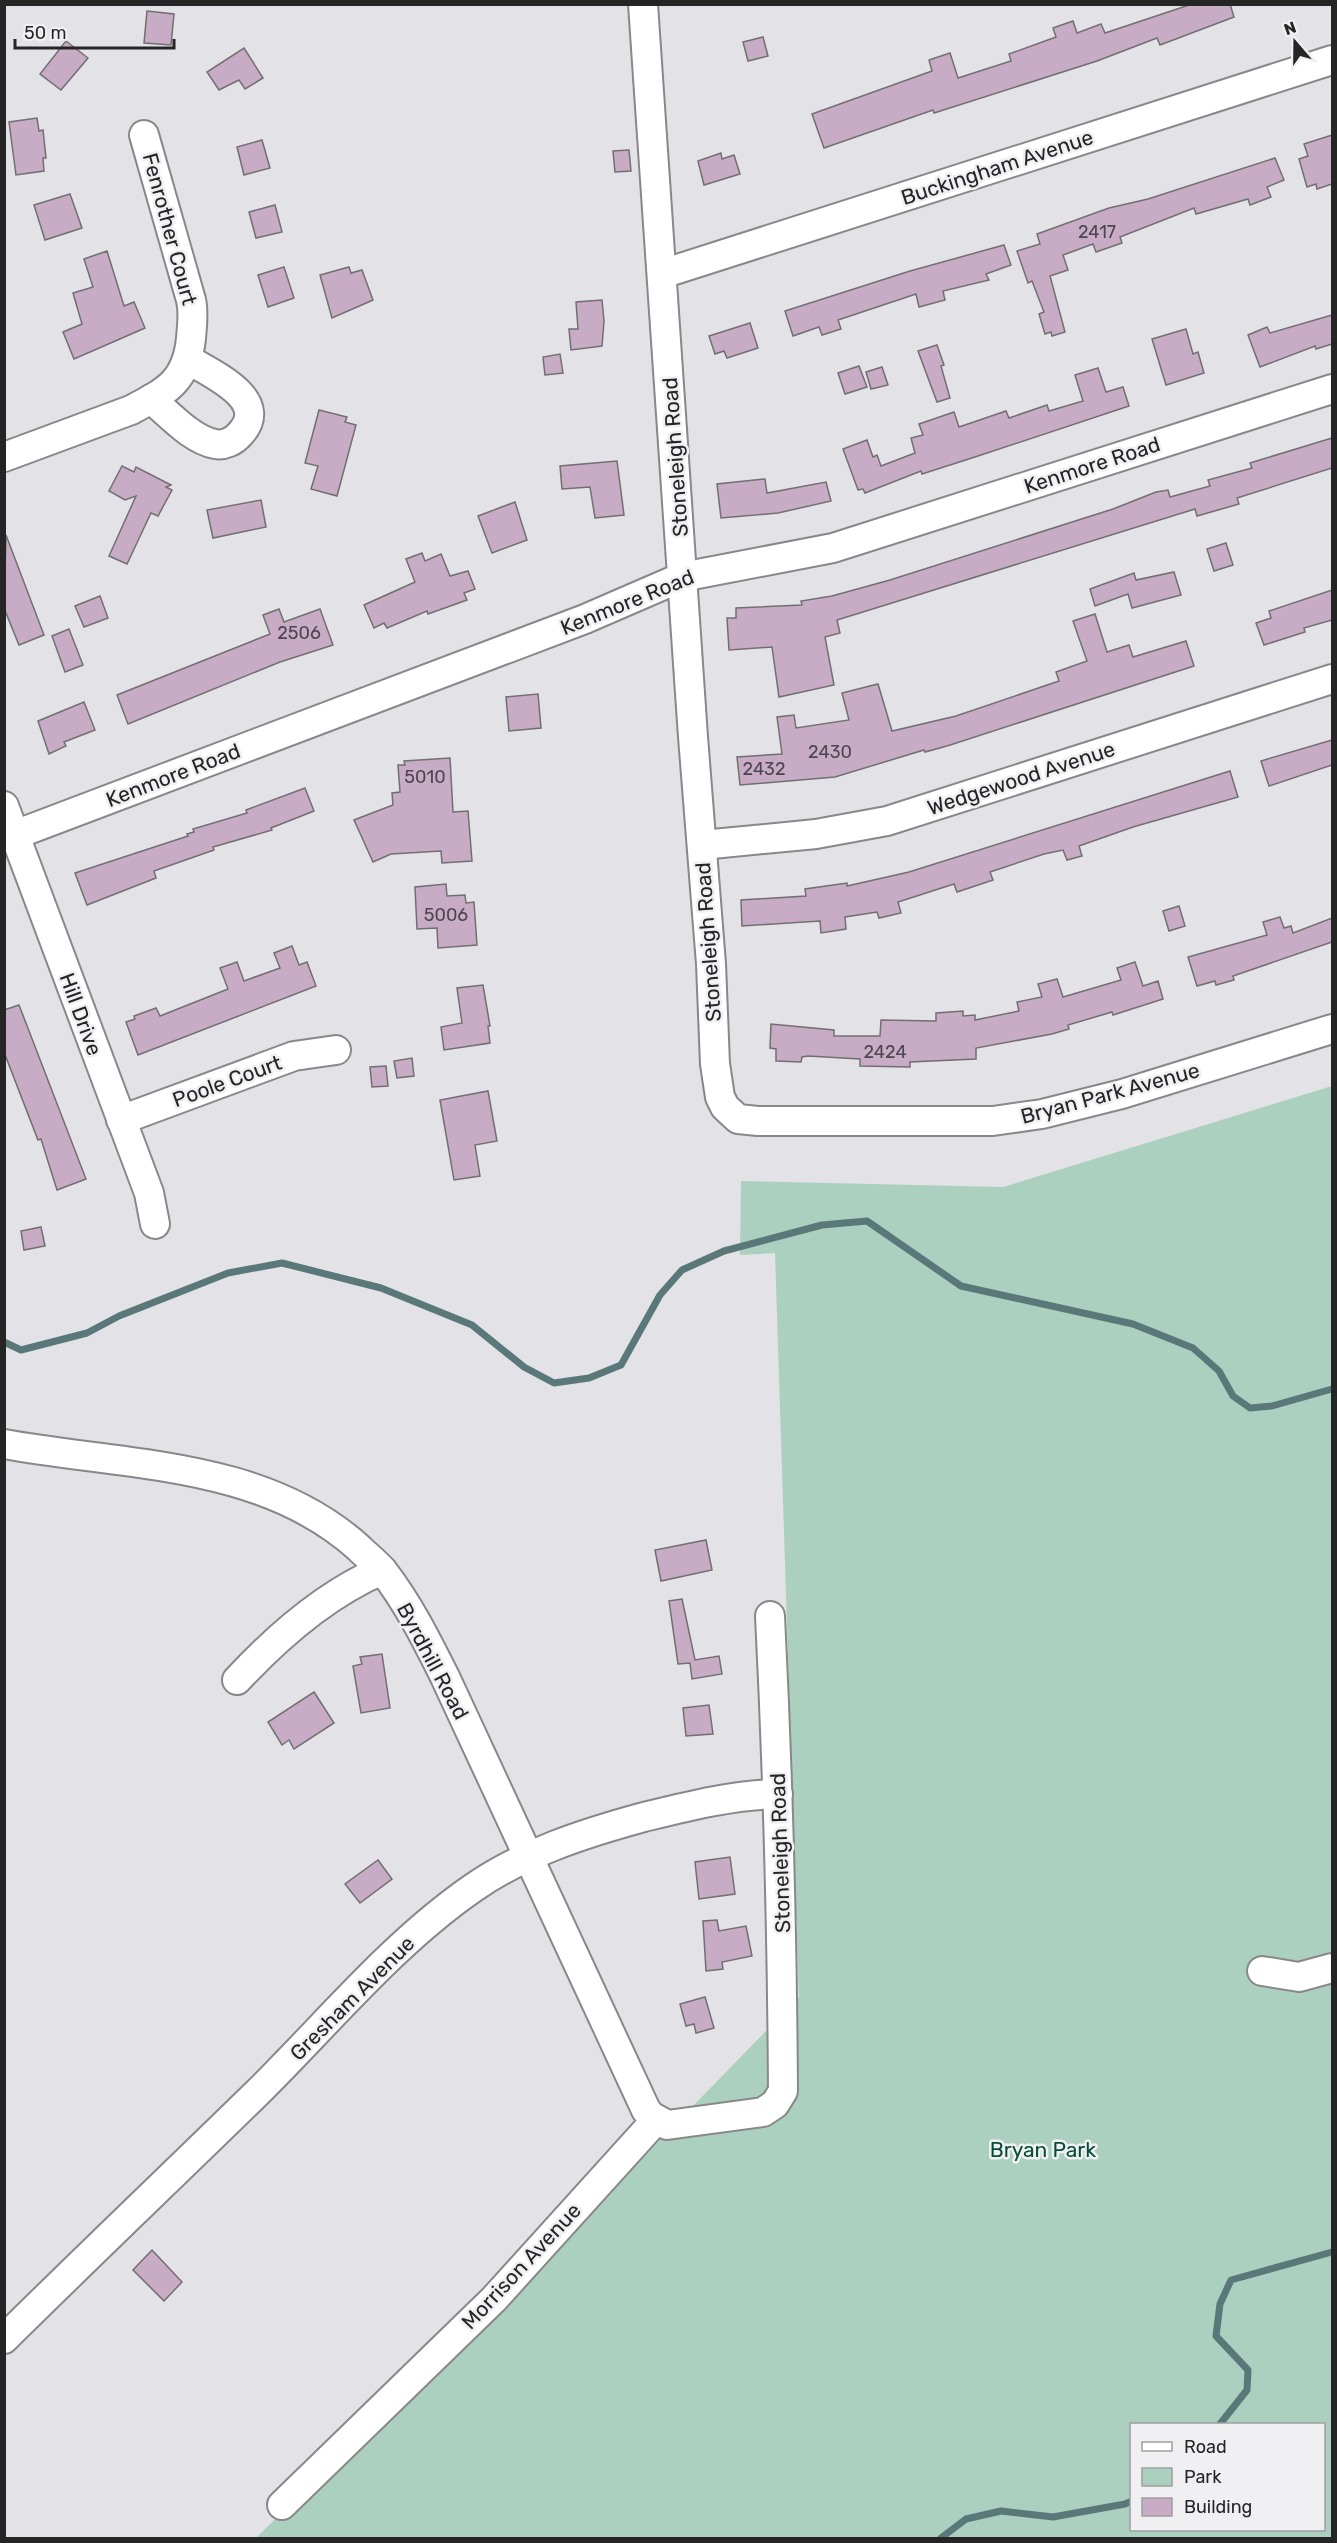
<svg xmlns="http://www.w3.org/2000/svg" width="1337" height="2543" viewBox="0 0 1337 2543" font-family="Rubik,sans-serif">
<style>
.green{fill:#acd0bf;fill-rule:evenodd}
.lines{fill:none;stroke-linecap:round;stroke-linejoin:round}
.stream{stroke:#5a7879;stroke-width:7}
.building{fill:#c8abc4;stroke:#726f71;stroke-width:1.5}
.minor-casing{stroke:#88888b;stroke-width:32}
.minor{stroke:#fff;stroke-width:28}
.labels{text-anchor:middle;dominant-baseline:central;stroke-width:5;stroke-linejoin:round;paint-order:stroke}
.number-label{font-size:18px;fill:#4e464e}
.street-label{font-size:21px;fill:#252526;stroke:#f0f0f3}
.park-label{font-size:21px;fill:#044d36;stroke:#f0f0f3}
</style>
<rect width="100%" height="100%" fill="#e3e2e6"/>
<path class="green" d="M 1332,1086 L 1332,2538 L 256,2538 L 654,2146 L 799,1997 L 775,1253 L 740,1255 L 741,1181 L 1003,1187 ZM 1132,2424 L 1324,2424 L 1324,2530 L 1132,2530 Z"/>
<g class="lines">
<g class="stream">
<polyline points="4,1342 21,1350 87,1333 119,1316 228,1273 282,1263 381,1288 472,1325 524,1367 554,1383 589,1378 621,1365 660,1295 682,1270 724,1251 822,1225 867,1221 961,1286 1133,1324 1193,1348 1219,1371 1233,1396 1250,1408 1272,1406 1332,1389"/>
<polyline points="1220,2424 1247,2390 1248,2370 1216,2336 1220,2304 1231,2280 1332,2252"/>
<polyline points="941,2538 966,2519 1001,2511 1053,2517 1125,2504 1132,2501"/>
</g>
</g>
<g class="building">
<polygon points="1192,4 1230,4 1234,17 1160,45 1157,38 1097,61 934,113 933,110 824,148 812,114 932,71 929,60 950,53 958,78 1011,61 1009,54 1056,37 1053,28 1073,21 1077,33 1101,24 1105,33"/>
<polygon points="147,11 174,14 171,45 144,43"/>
<polygon points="763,37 768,56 748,61 743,42"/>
<polygon points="66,41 88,58 61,90 40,74"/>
<polygon points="244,48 263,78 245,89 239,80 219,90 207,72"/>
<polygon points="37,118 39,131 43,130 46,158 43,158 44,171 16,175 9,122"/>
<polygon points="1332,135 1332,184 1317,189 1316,184 1307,187 1299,159 1308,156 1304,144"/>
<polygon points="262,140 270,168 244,175 237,147"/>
<polygon points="629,150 631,171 615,172 613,151"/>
<polygon points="721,153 722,159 734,155 740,174 704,185 698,161"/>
<polygon points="1275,158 1284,180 1267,187 1271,197 1250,205 1248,199 1196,214 1194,208 1120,237 1122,243 1096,252 1093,244 1063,255 1068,270 1050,276 1065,332 1052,336 1051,332 1045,334 1039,314 1044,312 1032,281 1028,283 1017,251 1040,244 1037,234 1109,208 1148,199"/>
<polygon points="70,194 82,228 45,240 34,205"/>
<polygon points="275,205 282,232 256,238 249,212"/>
<polygon points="1004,245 1011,265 986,274 989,280 943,291 945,300 919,307 916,294 838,320 841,329 822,335 819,327 793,336 785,311 910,271"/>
<polygon points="107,251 124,306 134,302 145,328 74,359 63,332 82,324 73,293 93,287 84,259"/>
<polygon points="284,267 294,298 268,307 258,275"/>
<polygon points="349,267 351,273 362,270 373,300 332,318 320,275"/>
<polygon points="602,300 604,321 602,346 571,350 569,329 578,329 576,302"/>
<polygon points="1332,315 1332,344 1316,349 1315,346 1260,367 1248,335 1267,327 1270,333"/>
<polygon points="750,323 758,348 727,358 724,351 715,354 709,336"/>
<polygon points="1186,329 1193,354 1198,352 1204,373 1166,385 1152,339"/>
<polygon points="937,345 944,365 941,366 950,398 937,402 918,351"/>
<polygon points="560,354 563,373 545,375 543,357"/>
<polygon points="859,366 867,387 845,394 838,373"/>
<polygon points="882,367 888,385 871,389 866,372"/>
<polygon points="1098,368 1106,392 1123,387 1129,406 978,456 922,474 921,471 865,493 863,489 858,490 843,449 867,440 873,457 877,455 881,466 915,453 911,438 923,435 919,424 954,412 959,427 1006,411 1009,418 1047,405 1049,411 1083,401 1075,375"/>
<polygon points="319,410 347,417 345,422 356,425 337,496 311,489 318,466 305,463"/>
<polygon points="1332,438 1332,468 1237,498 1239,504 1197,516 1195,509 837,620 840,633 825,637 834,685 779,697 772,647 729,650 727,618 736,618 736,608 802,605 801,601 832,596 890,580 1113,509 1156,492 1168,490 1170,497 1210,486 1208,480 1252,468 1250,463"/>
<polygon points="617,461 624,515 595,518 590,487 562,489 560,466"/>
<polygon points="122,466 134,472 136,467 171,485 166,487 172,490 158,516 151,513 127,564 109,556 136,496 125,500 109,491"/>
<polygon points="765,479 767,493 826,482 831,501 778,513 721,518 717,484"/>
<polygon points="261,500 266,527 213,538 207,510"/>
<polygon points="515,502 527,540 492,553 478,516"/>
<polygon points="6,535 44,635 19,645 4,608"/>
<polygon points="1226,543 1233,565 1214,571 1207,549"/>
<polygon points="422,553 425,561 441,554 450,576 468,571 475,589 464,593 467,600 428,614 427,611 387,628 384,623 374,628 364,605 415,582 406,559"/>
<polygon points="1174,572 1181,595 1132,608 1128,594 1095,606 1090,589 1134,573 1136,580"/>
<polygon points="1332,590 1332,620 1304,628 1305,632 1264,645 1256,623 1271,618 1269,611"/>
<polygon points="100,596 108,618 84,627 75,606"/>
<polygon points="279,609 284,622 320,609 333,645 280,662 128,724 117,695 270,634 263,615"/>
<polygon points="1095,614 1107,652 1129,645 1133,657 1186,641 1194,666 947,746 925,752 924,750 835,777 740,785 737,757 782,754 777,717 794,715 796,728 849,720 842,693 878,684 892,731 956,716 1059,681 1056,672 1087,661 1073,621"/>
<polygon points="69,629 83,665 65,672 52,636"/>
<polygon points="538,694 541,728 509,731 506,697"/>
<polygon points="84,702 95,730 64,742 66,746 49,754 38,721"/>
<polygon points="1332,740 1332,765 1269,786 1261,761"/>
<polygon points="450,758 453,812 468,811 472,861 442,863 441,851 391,854 373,862 354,820 393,805 392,793 400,792 398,765 405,765 404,761"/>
<polygon points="1230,771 1238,797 1133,827 1079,846 1082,856 1067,860 1063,850 1044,854 990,872 993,880 957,892 954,884 898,902 901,913 879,918 877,912 845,917 846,929 821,933 820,921 742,926 741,900 806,896 805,889 847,883 847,886 909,872"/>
<polygon points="305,788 314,811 271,828 272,830 213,847 214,850 154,871 156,878 87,905 75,873 188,836 187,834 194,832 193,829 247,813 246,810"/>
<polygon points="446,884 447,896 465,895 466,903 474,902 477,945 438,948 437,928 417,929 415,887"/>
<polygon points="1179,906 1185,926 1169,931 1163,911"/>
<polygon points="1280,917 1284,928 1291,926 1293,933 1332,918 1332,942 1233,976 1234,980 1216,985 1215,981 1197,986 1188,957 1267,935 1263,922"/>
<polygon points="292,946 299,965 307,962 316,986 138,1055 126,1022 135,1019 134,1016 156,1008 160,1016 228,989 220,968 237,962 244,981 280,968 274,953"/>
<polygon points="1135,962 1143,986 1158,981 1163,999 1113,1015 1112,1012 1068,1025 1069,1029 1052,1034 976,1048 976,1059 910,1062 910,1067 860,1066 860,1059 808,1056 802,1057 801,1062 776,1061 776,1049 770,1048 771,1024 834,1030 834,1036 880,1036 881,1020 936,1021 936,1013 963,1011 963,1016 975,1015 975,1020 1019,1011 1017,1002 1042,997 1038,984 1057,979 1063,997 1121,980 1117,968"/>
<polygon points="483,985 490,1026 488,1026 490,1043 444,1050 441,1027 462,1023 457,988"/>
<polygon points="19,1005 86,1179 57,1190 41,1139 38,1140 4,1052 4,1010"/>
<polygon points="412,1058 414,1076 397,1078 394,1061"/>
<polygon points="386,1066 388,1086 372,1087 370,1067"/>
<polygon points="488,1091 497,1141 475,1145 480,1176 454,1180 440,1100"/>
<polygon points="41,1227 45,1246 24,1250 21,1231"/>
<polygon points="706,1540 712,1570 661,1581 655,1550"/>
<polygon points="682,1599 695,1660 719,1656 722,1674 692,1679 690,1663 678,1664 669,1601"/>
<polygon points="382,1654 390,1708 361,1713 353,1666 362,1664 360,1657"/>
<polygon points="314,1692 334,1723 294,1749 289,1740 282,1745 268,1722"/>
<polygon points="709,1705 713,1734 686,1736 683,1708"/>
<polygon points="730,1857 735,1894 699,1899 695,1862"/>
<polygon points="378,1860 392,1879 360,1903 345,1884"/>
<polygon points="717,1920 719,1931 746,1926 752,1956 722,1962 723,1969 706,1971 703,1921"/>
<polygon points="705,1997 714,2028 696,2033 694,2024 686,2026 680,2004"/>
<polygon points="152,2250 182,2282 164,2301 133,2270"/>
</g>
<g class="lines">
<g class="minor-casing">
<g id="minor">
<polyline points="643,4 693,737 711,964 715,1064 720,1097 725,1107 738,1119 758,1121 993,1121 1042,1114 1122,1094 1332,1029"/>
<polyline points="662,274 1332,60"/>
<path d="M 151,399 C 169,414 192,440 215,444 C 224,446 234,441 240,434 C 272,400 212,374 189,360"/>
<path d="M 4,457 L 131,410 C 167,391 187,381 191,338 C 192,325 194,313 191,300 L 144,135"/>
<polyline points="4,806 149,1193 155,1224"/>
<polyline points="4,839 585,619 682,577 833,548 1332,389"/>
<polyline points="702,845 816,834 887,821 1332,679"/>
<polyline points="121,1120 294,1056 336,1050"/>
<path d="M 4,1444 C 125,1466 264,1461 360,1549 C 367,1556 376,1563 383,1571 C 408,1603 427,1641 445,1677 L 646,2110 L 651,2116 L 667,2125 L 763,2112 L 775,2104 L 783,2091 C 782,1932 778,1774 770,1616"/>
<path d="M 237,1680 C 277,1637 328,1593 382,1570"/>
<polyline points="1262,1971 1299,1977 1332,1968"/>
<path d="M 4,2339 C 88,2256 173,2175 257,2093 C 327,2024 392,1944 473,1888 C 523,1853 585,1833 644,1817 C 689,1806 732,1795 778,1794"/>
<polyline points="282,2505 494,2299 656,2120"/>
</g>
</g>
<use href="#minor" class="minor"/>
</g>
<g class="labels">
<g class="number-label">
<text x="1097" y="232">2417</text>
<text x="299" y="633">2506</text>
<text x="830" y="752">2430</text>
<text x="764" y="769">2432</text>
<text x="425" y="777">5010</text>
<text x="446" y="915">5006</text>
<text x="885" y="1052">2424</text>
</g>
<g class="street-label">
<text transform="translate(997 167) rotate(-18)">Buckingham Avenue</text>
<text transform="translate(170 229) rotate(75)">Fenrother Court</text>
<text transform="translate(675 457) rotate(-94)">Stoneleigh Road</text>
<text transform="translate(1092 465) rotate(-18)">Kenmore Road</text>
<text transform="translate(627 602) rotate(-22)">Kenmore Road</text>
<text transform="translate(173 775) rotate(-21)">Kenmore Road</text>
<text transform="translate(1021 778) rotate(-18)">Wedgewood Avenue</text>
<text transform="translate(708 942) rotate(-94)">Stoneleigh Road</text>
<text transform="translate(81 1014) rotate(70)">Hill Drive</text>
<text transform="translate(227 1081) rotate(-20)">Poole Court</text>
<text transform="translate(1110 1093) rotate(-15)">Bryan Park Avenue</text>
<text transform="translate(433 1661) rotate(62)">Byrdhill Road</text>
<text transform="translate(780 1853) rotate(-92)">Stoneleigh Road</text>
<text transform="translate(352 1998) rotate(-45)">Gresham Avenue</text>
<text transform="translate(521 2266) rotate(-47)">Morrison Avenue</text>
</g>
<g class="park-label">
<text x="1043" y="2149">Bryan Park</text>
</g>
</g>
<rect width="1337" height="2543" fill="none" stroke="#252526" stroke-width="12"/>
<rect x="1130" y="2423" width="195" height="108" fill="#f0f0f3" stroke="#9f9fa1" stroke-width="1.5"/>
<rect x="1142" y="2442" width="30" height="9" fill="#ffffff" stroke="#9f9fa1" stroke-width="1.5"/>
<text x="1184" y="2453" font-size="18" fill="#252526">Road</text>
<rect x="1142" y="2468" width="30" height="18" fill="#acd0bf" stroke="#9f9fa1" stroke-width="1.5"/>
<text x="1184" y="2483" font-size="18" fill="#252526">Park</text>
<rect x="1142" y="2498" width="30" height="18" fill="#c8abc4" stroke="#9f9fa1" stroke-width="1.5"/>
<text x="1184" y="2513" font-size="18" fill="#252526">Building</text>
<g transform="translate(1295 42) rotate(340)" stroke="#f0f0f3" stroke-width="4.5" paint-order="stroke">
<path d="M0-4.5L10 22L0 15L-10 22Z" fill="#252526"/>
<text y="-9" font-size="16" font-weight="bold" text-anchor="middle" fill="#252526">N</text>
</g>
<path d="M15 39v9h159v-9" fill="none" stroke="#252526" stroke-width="3"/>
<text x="24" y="39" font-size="18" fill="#252526" stroke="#f0f0f3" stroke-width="4.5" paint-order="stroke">50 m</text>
</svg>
